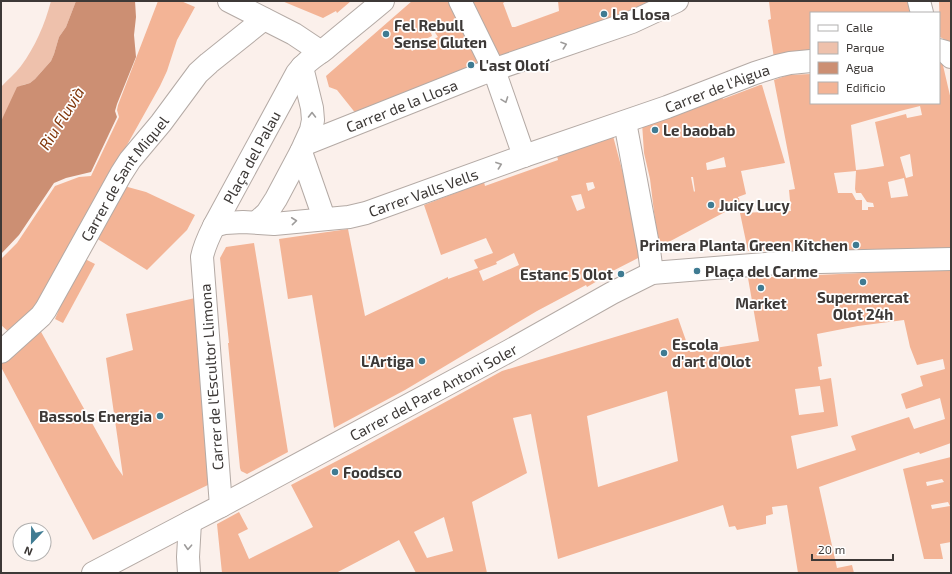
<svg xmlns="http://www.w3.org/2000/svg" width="952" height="574" viewBox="0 0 952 574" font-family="'Exo 2',sans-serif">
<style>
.green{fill:#eec1ac}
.water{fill:#cc8f73}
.building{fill:#f3b496;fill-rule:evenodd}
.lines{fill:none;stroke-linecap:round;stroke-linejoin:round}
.minor-casing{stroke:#b4aaa5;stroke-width:24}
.major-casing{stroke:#b4aaa5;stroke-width:24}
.minor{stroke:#fff;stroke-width:22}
.major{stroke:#fff;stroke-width:22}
.oneway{stroke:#9e9c9b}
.poi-dot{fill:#3f7b92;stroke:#fff;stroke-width:1.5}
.labels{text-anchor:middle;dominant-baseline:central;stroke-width:3.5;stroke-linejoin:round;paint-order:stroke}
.poi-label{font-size:15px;font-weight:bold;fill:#3d3937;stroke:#fff;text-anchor:start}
.street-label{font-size:15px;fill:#3d3937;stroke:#fff}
.water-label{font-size:16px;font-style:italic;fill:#82380c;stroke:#fff}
</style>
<rect width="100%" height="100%" fill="#fbf0eb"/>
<path class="green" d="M 51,1 L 76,1 L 66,27 L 59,37 L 54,54 L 51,61 L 35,79 L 30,83 L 23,85 L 1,122 L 1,87 C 7,80 15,74 21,66 C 35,47 45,24 51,1 Z"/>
<polygon class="water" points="76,1 135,1 136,17 134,35 136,57 117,104 115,111 117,117 91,172 66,178 54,183 19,235 1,254 1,122 3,117 17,87 30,83 35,79 51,61 54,54 59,37 66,27"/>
<g class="building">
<polygon points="158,1 181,1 195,7 177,40 167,71 160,86 108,179 39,307 11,334 1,325 1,259 17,243 55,186 79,177 91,176 119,117 117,110 118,105"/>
<polygon points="282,1 351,1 337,13 336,11 323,18"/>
<path d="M 412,1 L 455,1 L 484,65 L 357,115 L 337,90 L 329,87 L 326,76 ZM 434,31 L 438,37 L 412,51 L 409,47 L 432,36 L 431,33 Z"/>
<polygon points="465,1 506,1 503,3 512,27 515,27 559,11 558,1 662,1 506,59 490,53"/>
<polygon points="769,1 910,1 914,13 811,13 811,54 774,58 768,20 771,19"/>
<polygon points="939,1 951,1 951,43 940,37"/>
<path d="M 939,59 L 942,61 L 951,100 L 951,249 L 865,251 L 748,251 L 740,213 L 791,211 L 789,190 L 795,189 L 774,80 L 788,75 L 811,74 L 811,103 L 939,103 ZM 920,106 L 922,115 L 907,118 L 906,114 L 875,122 L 884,166 L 866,169 L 856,170 L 851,125 L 900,111 ZM 910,154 L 913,176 L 906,178 L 900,157 ZM 856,171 L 855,189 L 856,193 L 861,193 L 867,202 L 873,203 L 874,207 L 868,207 L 868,210 L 862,210 L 862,200 L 856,200 L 852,193 L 838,193 L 834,173 ZM 904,178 L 908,196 L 891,198 L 888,182 Z"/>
<path d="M 760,85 L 762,85 L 785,163 L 741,171 L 746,194 L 738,197 L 738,198 L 739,198 L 740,204 L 663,245 L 660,246 L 659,244 L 658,245 L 650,179 L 644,153 L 642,123 L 721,93 L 723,99 ZM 724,157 L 726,167 L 707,170 L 706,163 ZM 691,177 L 693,177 L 695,191 L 694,192 Z"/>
<path d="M 613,136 L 635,218 L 642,256 L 599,278 L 599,280 L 587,287 L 586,285 L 537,311 L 405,390 L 334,428 L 312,295 L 288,299 L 279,239 L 348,229 L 365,316 L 448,277 L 448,279 L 478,268 L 474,260 L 493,253 L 486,238 L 441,255 L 424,205 L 484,182 L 485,186 L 558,160 L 557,156 ZM 593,182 L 595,188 L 588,191 L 586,183 ZM 581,194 L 585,208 L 577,211 L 571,196 ZM 514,253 L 519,265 L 483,281 L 479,271 L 497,264 L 496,262 Z"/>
<polygon points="124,186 146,192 195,215 187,230 147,270 96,238"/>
<polygon points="254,243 288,452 247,474 241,471 240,468 228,343 229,343 220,258 226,247"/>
<polygon points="85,259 95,264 63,323 55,319 63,300"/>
<path d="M 951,269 L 951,443 L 920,454 L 919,452 L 819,487 L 837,568 L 852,565 L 854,573 L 798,573 L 787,505 L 772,507 L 773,514 L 766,516 L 766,524 L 737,530 L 735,526 L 729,527 L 723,505 L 558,559 L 531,414 L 513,418 L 527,473 L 472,502 L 487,573 L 416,573 L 399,540 L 336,573 L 222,573 L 217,524 L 239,512 L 248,529 L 238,534 L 249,559 L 313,527 L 291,485 L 354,452 L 502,371 L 678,318 L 690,352 L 759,341 L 748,278 ZM 904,320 L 910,347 L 917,365 L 943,359 L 945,369 L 920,376 L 923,386 L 901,394 L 906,409 L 940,398 L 945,419 L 914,429 L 909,417 L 851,436 L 856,450 L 797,469 L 791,436 L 838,426 L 831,378 L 820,380 L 818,367 L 822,366 L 817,334 L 858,326 ZM 820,386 L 824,412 L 799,415 L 795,389 ZM 667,391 L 678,461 L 598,487 L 587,416 ZM 444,517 L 453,551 L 427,558 L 414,532 Z"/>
<polygon points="195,298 210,484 93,540 1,367 1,361 40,330 116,466 123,476 106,358 133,350 126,314"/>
<path d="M 951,457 L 951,542 L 940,544 L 943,559 L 924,559 L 903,469 ZM 942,479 L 944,482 L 927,486 L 926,482 ZM 948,502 L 950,506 L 932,509 L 931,505 Z"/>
</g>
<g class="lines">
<g class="minor-casing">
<g id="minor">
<polyline points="229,1 294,34 321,52"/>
<polyline points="460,1 494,70 524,156"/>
<polyline points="919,1 922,13"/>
<polyline points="939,50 946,52 951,57"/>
<polyline points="625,122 649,250 652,273"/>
<path id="s1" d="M 305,144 L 481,74 L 632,22 L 677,1"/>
<polyline points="301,152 324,218"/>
<polyline points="257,222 267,213 276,199 301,152 311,130 313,120 312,108 302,67"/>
<path id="s2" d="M 214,226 L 225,223 L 243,222 L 274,224 L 349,217 L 366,213 L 524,156 L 667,107 L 755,73 L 777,66 L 790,63 L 811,61"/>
<path id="s3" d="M 1,352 L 41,316 L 46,309 L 121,174 L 130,160 L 161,123 L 198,73 L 209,63 L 264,19"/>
<path id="s4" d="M 221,506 L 509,351 L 612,293 L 652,273 L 777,263 L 951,259"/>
<polyline points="189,573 188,557 190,522"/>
</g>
</g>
<g class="major-casing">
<g id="major">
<path id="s5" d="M 93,573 L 190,522 L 221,506 L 202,257 C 204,246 209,236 214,226 L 297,73 C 305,62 314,57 325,49 C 344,33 364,17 383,1"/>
</g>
</g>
<use href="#minor" class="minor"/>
<use href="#major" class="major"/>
</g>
<defs><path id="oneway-chevron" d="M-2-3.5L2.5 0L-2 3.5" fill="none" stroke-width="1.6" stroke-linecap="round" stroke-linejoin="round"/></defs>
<g class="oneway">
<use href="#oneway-chevron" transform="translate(564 45) rotate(-19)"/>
<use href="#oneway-chevron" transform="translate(505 100) rotate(70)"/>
<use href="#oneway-chevron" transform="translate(312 115) rotate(-90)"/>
<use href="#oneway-chevron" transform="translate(499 165) rotate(-20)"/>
<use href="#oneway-chevron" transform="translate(294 221) rotate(-6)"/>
<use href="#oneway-chevron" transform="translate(188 547) rotate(93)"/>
</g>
<g class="poi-dot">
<circle cx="604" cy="14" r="4"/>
<circle cx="386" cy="34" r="4"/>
<circle cx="471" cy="65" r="4"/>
<circle cx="655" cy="130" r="4"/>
<circle cx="711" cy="205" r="4"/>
<circle cx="856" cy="245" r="4"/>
<circle cx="697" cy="271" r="4"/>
<circle cx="621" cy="274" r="4"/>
<circle cx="863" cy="282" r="4"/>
<circle cx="761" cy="288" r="4"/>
<circle cx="664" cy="353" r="4"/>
<circle cx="422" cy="361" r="4"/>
<circle cx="160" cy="416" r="4"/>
<circle cx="335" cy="472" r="4"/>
</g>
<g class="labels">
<g class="poi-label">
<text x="612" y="14">La Llosa</text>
<text x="394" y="25">Fel Rebull<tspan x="394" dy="17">Sense Gluten</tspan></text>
<text x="479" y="65">L'ast Olotí</text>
<text x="663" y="130">Le baobab</text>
<text x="719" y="205">Juicy Lucy</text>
<text x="848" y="245" text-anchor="end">Primera Planta Green Kitchen</text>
<text x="705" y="271">Plaça del Carme</text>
<text x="613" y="274" text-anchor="end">Estanc 5 Olot</text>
<text x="863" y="297" text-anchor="middle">Supermercat<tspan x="863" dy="17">Olot 24h</tspan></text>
<text x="761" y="303" text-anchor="middle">Market</text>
<text x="672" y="344">Escola<tspan x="672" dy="17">d'art d'Olot</tspan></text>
<text x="414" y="361" text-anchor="end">L'Artiga</text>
<text x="152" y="416" text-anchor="end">Bassols Energia</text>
<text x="343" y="472">Foodsco</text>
</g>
<g class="street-label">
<text stroke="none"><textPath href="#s2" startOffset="526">Carrer de l'Aigua</textPath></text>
<text stroke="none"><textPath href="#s1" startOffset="104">Carrer de la Llosa</textPath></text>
<text stroke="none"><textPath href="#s5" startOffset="506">Plaça del Palau</textPath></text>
<text stroke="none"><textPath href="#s3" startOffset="215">Carrer de Sant Miquel</textPath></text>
<text stroke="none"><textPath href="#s2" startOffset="214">Carrer Valls Vells</textPath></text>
<text transform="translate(211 377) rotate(-94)">Carrer de l'Escultor Llimona</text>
<text stroke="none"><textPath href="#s4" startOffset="241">Carrer del Pare Antoni Soler</textPath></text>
</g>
<g class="water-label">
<text transform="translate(61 118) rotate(-58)">Riu Fluvià</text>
</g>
</g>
<rect width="952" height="574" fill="none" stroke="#3d3937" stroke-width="4"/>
<rect x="810" y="12" width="130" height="92" fill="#ffffff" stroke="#b1b0af"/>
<rect x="818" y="25" width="20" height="6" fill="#ffffff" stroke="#b1b0af"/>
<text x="846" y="32" font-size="12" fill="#3d3937">Calle</text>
<rect x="818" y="42" width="20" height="12" fill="#eec1ac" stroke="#b1b0af"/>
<text x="846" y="52" font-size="12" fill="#3d3937">Parque</text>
<rect x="818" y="62" width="20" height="12" fill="#cc8f73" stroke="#b1b0af"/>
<text x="846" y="72" font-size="12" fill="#3d3937">Agua</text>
<rect x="818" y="82" width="20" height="12" fill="#f3b496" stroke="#b1b0af"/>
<text x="846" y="92" font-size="12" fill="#3d3937">Edificio</text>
<g transform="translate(32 542) rotate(202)"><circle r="19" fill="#ffffff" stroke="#b1b0af"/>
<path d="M0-3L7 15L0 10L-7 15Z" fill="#3f7b92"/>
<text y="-6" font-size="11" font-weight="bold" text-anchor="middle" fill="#3d3937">N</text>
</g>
<path d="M812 554v6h81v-6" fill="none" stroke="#3d3937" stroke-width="2"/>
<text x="818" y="554" font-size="12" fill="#3d3937" stroke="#ffffff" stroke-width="3" paint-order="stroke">20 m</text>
</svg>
